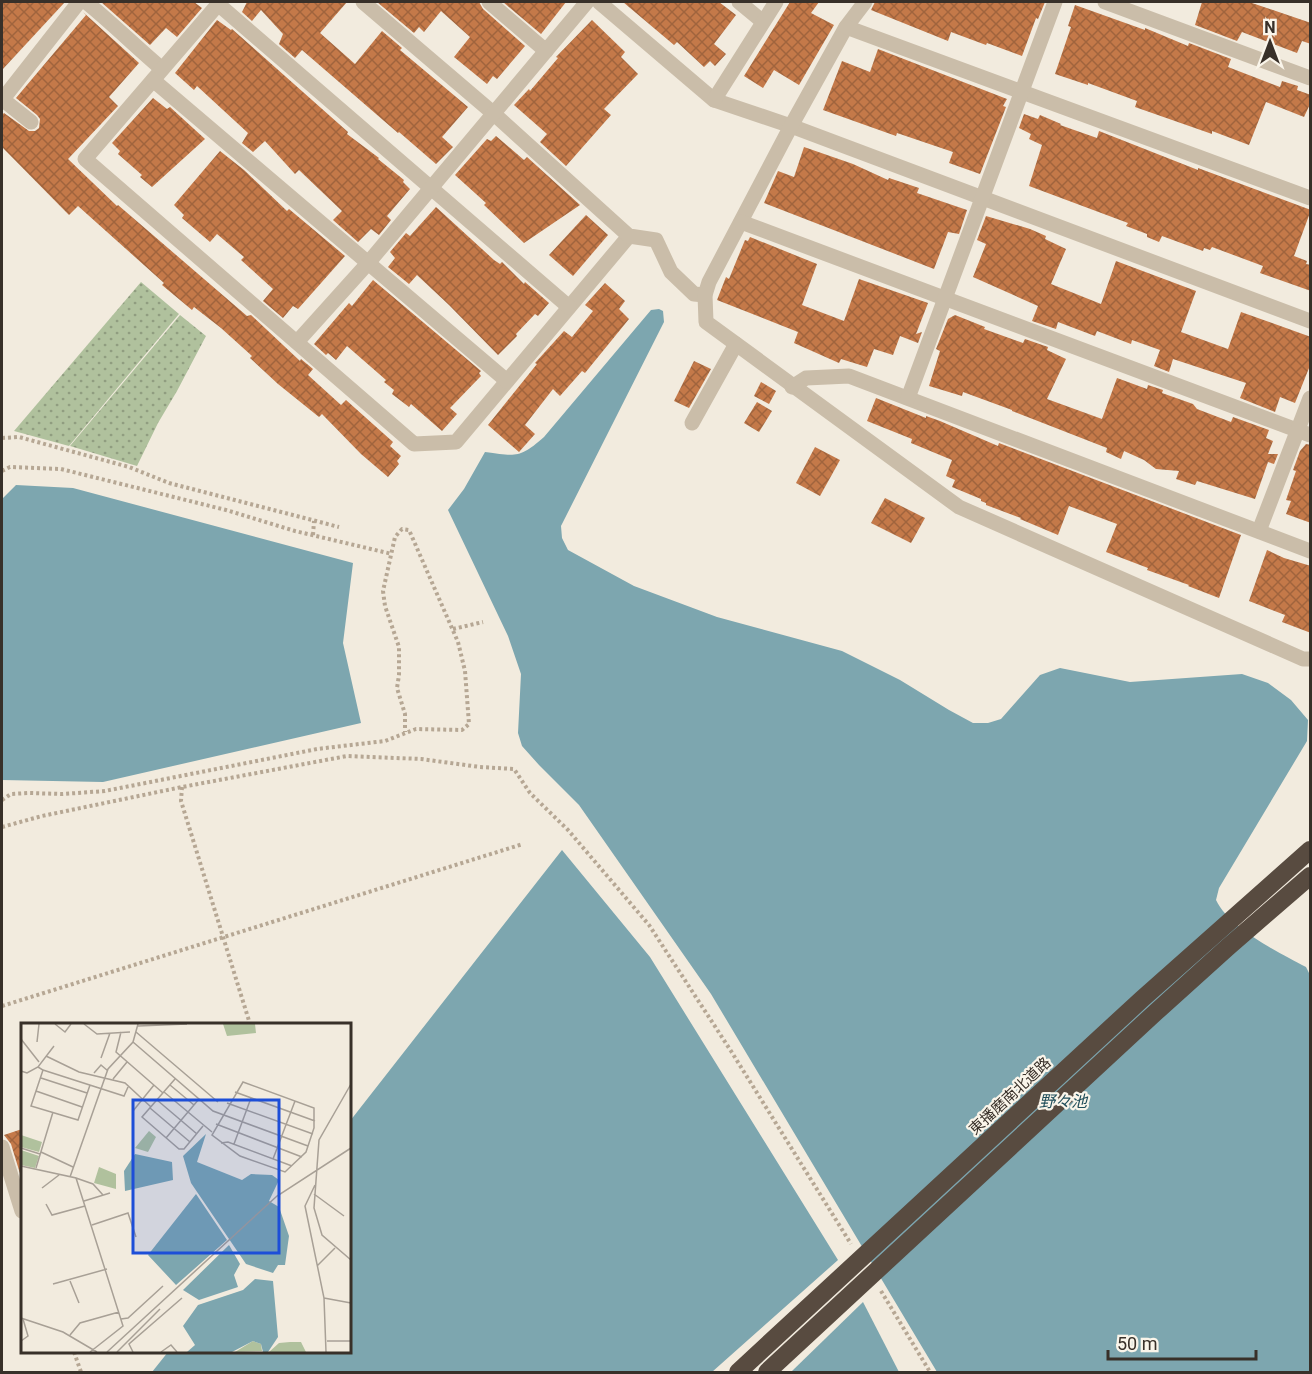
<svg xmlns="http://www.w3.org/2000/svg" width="1312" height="1374" viewBox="0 0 1312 1374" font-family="Roboto,'Noto Sans JP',sans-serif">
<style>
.grass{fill:url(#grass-dots)}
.water{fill:#7da6af}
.building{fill:url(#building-cross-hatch)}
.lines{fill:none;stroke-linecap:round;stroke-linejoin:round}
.path{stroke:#b6a794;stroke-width:4;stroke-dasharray:3 3;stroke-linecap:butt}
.street{stroke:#cabda9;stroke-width:15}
.highway-bridge{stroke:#584b40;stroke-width:18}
.labels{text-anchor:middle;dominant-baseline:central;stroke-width:4.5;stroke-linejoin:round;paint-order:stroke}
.street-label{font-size:15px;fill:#383029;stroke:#faf5ea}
.water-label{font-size:16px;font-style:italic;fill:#1f4d59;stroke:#faf5ea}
.inset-road{fill:none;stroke:#a8a096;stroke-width:1.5}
.view{fill:#1d4ed8;fill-opacity:0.15;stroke:#1d4ed8;stroke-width:3}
.inset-edge{fill:none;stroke:#383029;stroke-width:3}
</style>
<defs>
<pattern id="grass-dots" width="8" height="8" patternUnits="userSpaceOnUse" patternTransform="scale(1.5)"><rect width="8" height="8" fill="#b0c19d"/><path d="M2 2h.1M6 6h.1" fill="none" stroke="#909d80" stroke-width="1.8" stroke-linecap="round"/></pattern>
<pattern id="building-cross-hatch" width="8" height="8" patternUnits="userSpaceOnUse" patternTransform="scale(1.5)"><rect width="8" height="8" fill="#c47949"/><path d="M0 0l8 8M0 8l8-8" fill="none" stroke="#a0643d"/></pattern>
</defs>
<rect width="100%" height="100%" fill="#f2ebde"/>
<g class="grass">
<polygon points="141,282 179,314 69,446 14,431"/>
<polygon points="180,315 206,336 177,391 158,423 137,466 70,446"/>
</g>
<g class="water">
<path d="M 659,309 L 663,311 L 664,322 L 561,526 L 562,538 L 568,550 L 634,586 L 717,617 L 842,651 L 900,680 L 949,710 L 973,723 L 988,723 L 1001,719 L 1040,675 L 1060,668 L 1130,682 L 1242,674 L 1268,683 L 1291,700 L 1308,720 L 1307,741 L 1219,888 L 1216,900 C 1230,929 1278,952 1306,967 L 1310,975 L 1310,1372 L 937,1372 L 711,994 L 579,805 L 539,765 L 522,746 L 518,733 L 521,674 L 508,636 L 448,510 L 464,489 L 485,452 C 516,456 519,459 544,437 L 651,310 Z"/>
<polygon points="16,485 73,488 353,563 343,643 361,723 103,782 2,780 2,499"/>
<polygon points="562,850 650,957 838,1260 712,1372 152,1372 168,1352 350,1352 350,1121"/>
<polygon points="863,1302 899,1372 791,1372"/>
</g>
<g class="building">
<polygon points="2,2 65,2 2,70"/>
<polygon points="101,2 194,2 202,8 177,37 166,28 150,45"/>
<polygon points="247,2 347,2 320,33 355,64 382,31 402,48 400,50 468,107 442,137 453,147 436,164 399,132 398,133 302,50 295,58 279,44 283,34 261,10 252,21 242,12"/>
<polygon points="377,2 479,2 483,9 525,46 497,79 493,76 487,84 454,57 470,37 441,11 424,32 419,27 414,33"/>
<polygon points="503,2 566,2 541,34"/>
<polygon points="623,2 719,2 736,15 714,44 726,54 715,66 710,61 704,67 677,42 674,45"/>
<polygon points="790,2 819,2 811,13 834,25 799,85 774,70 763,88 744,76"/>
<polygon points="875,2 1045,2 1038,19 1036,18 1022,56 987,43 986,45 951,32 948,41 871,10"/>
<polygon points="1202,2 1249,2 1311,23 1311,44 1302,41 1297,53 1242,32 1237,41 1195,25"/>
<polygon points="1075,5 1145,30 1145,28 1188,46 1189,43 1231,59 1228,67 1280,87 1282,81 1298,86 1297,90 1311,95 1311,102 1304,117 1266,102 1249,145 1212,131 1212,134 1135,107 1137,101 1088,83 1088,85 1055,74 1071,27 1068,26"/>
<polygon points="83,12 139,63 109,97 118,106 68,159 117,206 118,205 247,316 251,315 300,361 301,359 313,369 308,375 341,405 346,400 393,442 390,446 401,456 397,461 399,464 388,477 361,454 322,414 319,417 278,384 250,358 252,356 221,328 194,307 192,310 162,285 164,283 78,206 69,215 2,147 2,115 4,113 29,131 35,131 39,128 40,119 37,115 16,98 86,15"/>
<polygon points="217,20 231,30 232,29 348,132 347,134 379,158 378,159 404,180 403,182 410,189 387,216 391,220 379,235 371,229 358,242 333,220 342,211 299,170 295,174 265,141 253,152 242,143 248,133 197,86 194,90 175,73"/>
<polygon points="592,20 625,52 621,57 638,74 604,109 611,115 566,166 540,142 547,134 514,105 529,89 530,91 558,58 556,57"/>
<polygon points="878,49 1007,99 1003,106 1006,107 980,174 949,163 953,152 897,133 896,136 823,110 842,61 870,72"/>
<polygon points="153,98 167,109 170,107 205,139 152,187 140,177 142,175 118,154 120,151 112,143"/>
<polygon points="1024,114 1038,119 1040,115 1061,124 1060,125 1097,138 1099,131 1198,170 1198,168 1311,210 1294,256 1307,261 1306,264 1311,265 1311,291 1260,273 1263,266 1212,247 1210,250 1204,248 1203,251 1162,236 1159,242 1147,237 1147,234 1126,226 1128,223 1029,186 1042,145 1029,139 1031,134 1019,128"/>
<polygon points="496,136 524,160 527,157 580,205 524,243 484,205 486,203 455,175 487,139 491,141"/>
<polygon points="804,147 853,164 888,180 889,178 919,188 917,193 967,210 959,234 948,232 934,269 764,203 778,171 794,177"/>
<polygon points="220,151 244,170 287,211 289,209 345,256 298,309 293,306 283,318 263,301 273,289 241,260 244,257 217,234 210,242 182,218 184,215 174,205"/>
<polygon points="436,207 494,260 500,264 502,262 524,284 525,282 549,303 538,316 535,314 516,334 517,336 498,355 449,305 417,275 409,284 388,267 395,258 390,252 406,233 410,236"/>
<polygon points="586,215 608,235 573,276 549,255"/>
<polygon points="986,216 1030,229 1046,236 1045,239 1066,249 1051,284 1101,304 1116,261 1196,291 1181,332 1228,349 1241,312 1311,337 1311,363 1295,403 1280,397 1275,412 1240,398 1246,383 1173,359 1169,372 1154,366 1160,350 1132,340 1131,344 1097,331 1095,336 1058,322 1056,329 1032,321 1038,306 973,277 986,244 977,240"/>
<polygon points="750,237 817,264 802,305 844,321 859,279 928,303 916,334 922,332 918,343 900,336 893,355 874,349 867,367 841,359 839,363 794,343 798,332 717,300 726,277 729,279 745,240 748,241"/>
<polygon points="373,280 481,371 479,373 481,376 450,408 457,414 442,431 411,404 409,407 392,394 394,390 384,382 386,380 347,346 336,360 328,353 326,355 314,344 349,303 352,306"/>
<polygon points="605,283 625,301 619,309 629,319 585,373 582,371 560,396 553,389 525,425 535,434 519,452 488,425 537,364 535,363 564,331 572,337 593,311 585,305"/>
<polygon points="955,315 985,327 984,329 1023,343 1025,339 1048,347 1047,350 1066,359 1047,399 1102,419 1117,378 1147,389 1148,385 1163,390 1162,393 1193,404 1197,409 1231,422 1233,417 1269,430 1266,438 1273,441 1268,454 1278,454 1274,464 1268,462 1255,499 1197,481 1195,485 1176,479 1179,471 1156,469 1144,460 1124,451 1121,459 1106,452 1107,448 1012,411 1012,410 963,392 962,396 929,386 940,351 936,349 948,319"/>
<polygon points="694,361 711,369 689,408 674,401"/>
<polygon points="761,382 776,391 769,404 754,396"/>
<polygon points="876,398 926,418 926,416 940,421 998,446 999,443 1241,535 1219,598 1188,586 1189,585 1147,570 1148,568 1106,552 1117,524 1069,506 1058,535 1020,519 1021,518 986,505 986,503 981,501 981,499 952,487 955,480 946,476 952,460 911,443 912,439 867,421"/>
<polygon points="757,402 772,411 759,432 744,423"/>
<polygon points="1306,444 1311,445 1311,523 1286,514 1291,501 1286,500 1296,471 1293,470 1300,451"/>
<polygon points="815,447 840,460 820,496 796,483"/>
<polygon points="885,498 925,518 911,543 871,523"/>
<polygon points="1267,550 1284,558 1311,566 1311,633 1282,622 1285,615 1249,601"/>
<polygon points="22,1129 22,1180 11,1144 4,1135"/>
</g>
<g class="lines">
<g class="path">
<polyline points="2,438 19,437 129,467 169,483 339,527"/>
<polyline points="2,471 10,467 61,469 226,510 295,531 392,554"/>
<polyline points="313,535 314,521"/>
<polyline points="453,629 483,622"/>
<polyline points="182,787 181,801 250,1024"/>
<polyline points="2,800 11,794 29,793 63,794 105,791 317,749 385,741 416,729 462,730 469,724 465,671 458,642 409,530 402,529 395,537 383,591 385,606 399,647 399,675 397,688 405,714 405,732"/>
<polyline points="2,827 42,816 182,787 347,756 421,759 480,767 514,769 530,793 568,830 649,925 731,1051 851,1244"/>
<polyline points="2,1006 523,844"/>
<polyline points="881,1291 930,1372"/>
<polyline points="74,1352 81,1372"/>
</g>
<g class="street">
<path d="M 86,2 C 113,24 136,47 162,69"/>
<polyline points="220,2 85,159 414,444 456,442 629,236"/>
<polyline points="363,2 493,113 629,236 656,240 671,272 694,294 705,295"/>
<polyline points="489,2 546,51"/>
<polyline points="599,2 714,100 791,126 1310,321"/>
<polyline points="739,2 762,21"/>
<polyline points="865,2 846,27 791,126 709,282 705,295 706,322 959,507 1303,659 1310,659"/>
<polyline points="1105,2 1310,78"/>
<polyline points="218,4 569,307"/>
<polyline points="846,27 1310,198"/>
<polyline points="153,80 507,381"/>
<polyline points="2,99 31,122"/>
<polyline points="2,100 79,2"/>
<polyline points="714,100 776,2"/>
<polyline points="741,222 1310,435"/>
<polyline points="297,342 369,262 587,2"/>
<polyline points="792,387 806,378 849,376 1310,551"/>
<polyline points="908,398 1055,2"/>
<polyline points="692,423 736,344"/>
<polyline points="1259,531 1310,398"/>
<polyline points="2,1147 22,1211"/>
</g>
<g class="highway-bridge">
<polyline points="738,1372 1142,999 1310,850"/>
<polyline points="767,1372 1156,1012 1228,947 1310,876"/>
</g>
</g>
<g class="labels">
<g class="street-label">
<text transform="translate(1010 1096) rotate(-43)">東播磨南北道路</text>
</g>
<g class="water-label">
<text x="1063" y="1101">野々池</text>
</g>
</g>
<g transform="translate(21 1023)">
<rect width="330" height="330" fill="#f2ebde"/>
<path d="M 128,108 L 135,114 L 127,129 L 114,125 ZM 0,127 L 18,133 L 14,145 L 0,142 ZM 78,144 L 95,151 L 95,166 L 73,160 Z" fill="#b0c19d"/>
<path d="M 202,1 L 234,1 L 235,10 L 206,13 ZM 232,318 L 240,321 L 241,328 L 214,329 ZM 269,319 L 280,319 L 285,329 L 248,329 L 258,320 Z" fill="#b0c19d"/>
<path d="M 0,112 L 21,119 L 18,129 L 0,124 Z" fill="#b0c19d"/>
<path d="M 185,111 L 176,139 L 221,157 L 230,151 L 251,152 L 258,157 L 248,178 L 258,184 L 268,213 L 264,242 L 257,242 L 252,250 L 225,241 L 170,160 L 162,133 ZM 114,131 L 151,139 L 152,157 L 104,168 L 103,148 ZM 175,171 L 206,217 L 155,262 L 127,232 ZM 208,222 L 219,241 L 213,252 L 217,264 L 178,277 L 162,267 ZM 234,256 L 252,258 L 257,314 L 247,329 L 242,329 L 240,321 L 232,318 L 211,329 L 166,329 L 174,322 L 162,303 L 177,282 L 222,267 Z" fill="#7da6af"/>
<path class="inset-road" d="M 34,1 L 44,9 L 50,1M 63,1 L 76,11 L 109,9M 117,3 L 166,1M 100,9 L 95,29 L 142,70M 115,9 L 197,79M 0,16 L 18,39M 16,19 L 18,1M 112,19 L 192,88 L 287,123M 25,33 L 58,49 L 104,60 L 130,84M 80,35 L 89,10M 17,44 L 22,47 L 10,83 L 57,97 L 69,62M 22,47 L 103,73 L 107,64M 0,48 L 6,50 L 17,44 L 33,23M 73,50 L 80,42 L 87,48M 20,55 L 66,70M 92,56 L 106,39M 154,56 L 121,94 L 158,126 L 163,126 L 182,103M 222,59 L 293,85 L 293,105 L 285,129 L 264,149 L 219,133 L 191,112 ZM 330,61 L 298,117 L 293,185 L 301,212 L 330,237M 149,62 L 173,82M 15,68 L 61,84M 143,69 L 191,109M 214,69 L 294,98M 136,77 L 176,111M 206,80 L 292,111M 129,85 L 169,119M 112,88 L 133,62M 195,101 L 281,134M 145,115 L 178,76M 200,120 L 207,119 L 271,143M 213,121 L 230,75M 0,125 L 19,131M 20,129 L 52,144M 252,136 L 274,78M 0,143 L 55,155 L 102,303 L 69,329M 15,145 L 32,89M 49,154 L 87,46 L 112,19 L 117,1M 55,155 L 72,161 L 82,172M 294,162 L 284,183 L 303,275 L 305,329M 21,165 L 38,152M 293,171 L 323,193M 63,178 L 89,170M 25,181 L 31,192 L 64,183M 71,202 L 107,190 L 115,214M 296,243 L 314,225M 49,258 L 58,280M 32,261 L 86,246M 303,275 L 330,280M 0,295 L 42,309 L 76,329M 100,296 L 107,295 L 142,263M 49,312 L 59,300 L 98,289M 0,318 L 7,313 L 2,296M 306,318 L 330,318M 86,329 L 256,173 L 330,125M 96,329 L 139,286M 112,329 L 108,321 L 161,275M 140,329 L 150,322 L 156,329"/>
<path class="view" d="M 112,77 L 258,77 L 258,230 L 112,230 Z"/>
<rect width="330" height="330" class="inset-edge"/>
</g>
<rect width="1312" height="1374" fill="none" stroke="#383029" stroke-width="6"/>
<g transform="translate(1270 42)" stroke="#faf5ea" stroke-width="4.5" paint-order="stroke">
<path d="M0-4.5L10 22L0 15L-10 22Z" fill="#383029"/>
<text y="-9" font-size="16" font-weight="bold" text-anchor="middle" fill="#383029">N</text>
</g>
<path d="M1108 1350v9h148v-9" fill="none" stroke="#383029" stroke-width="3"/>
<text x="1117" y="1350" font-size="18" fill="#383029" stroke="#faf5ea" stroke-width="4.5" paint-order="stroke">50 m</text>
</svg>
